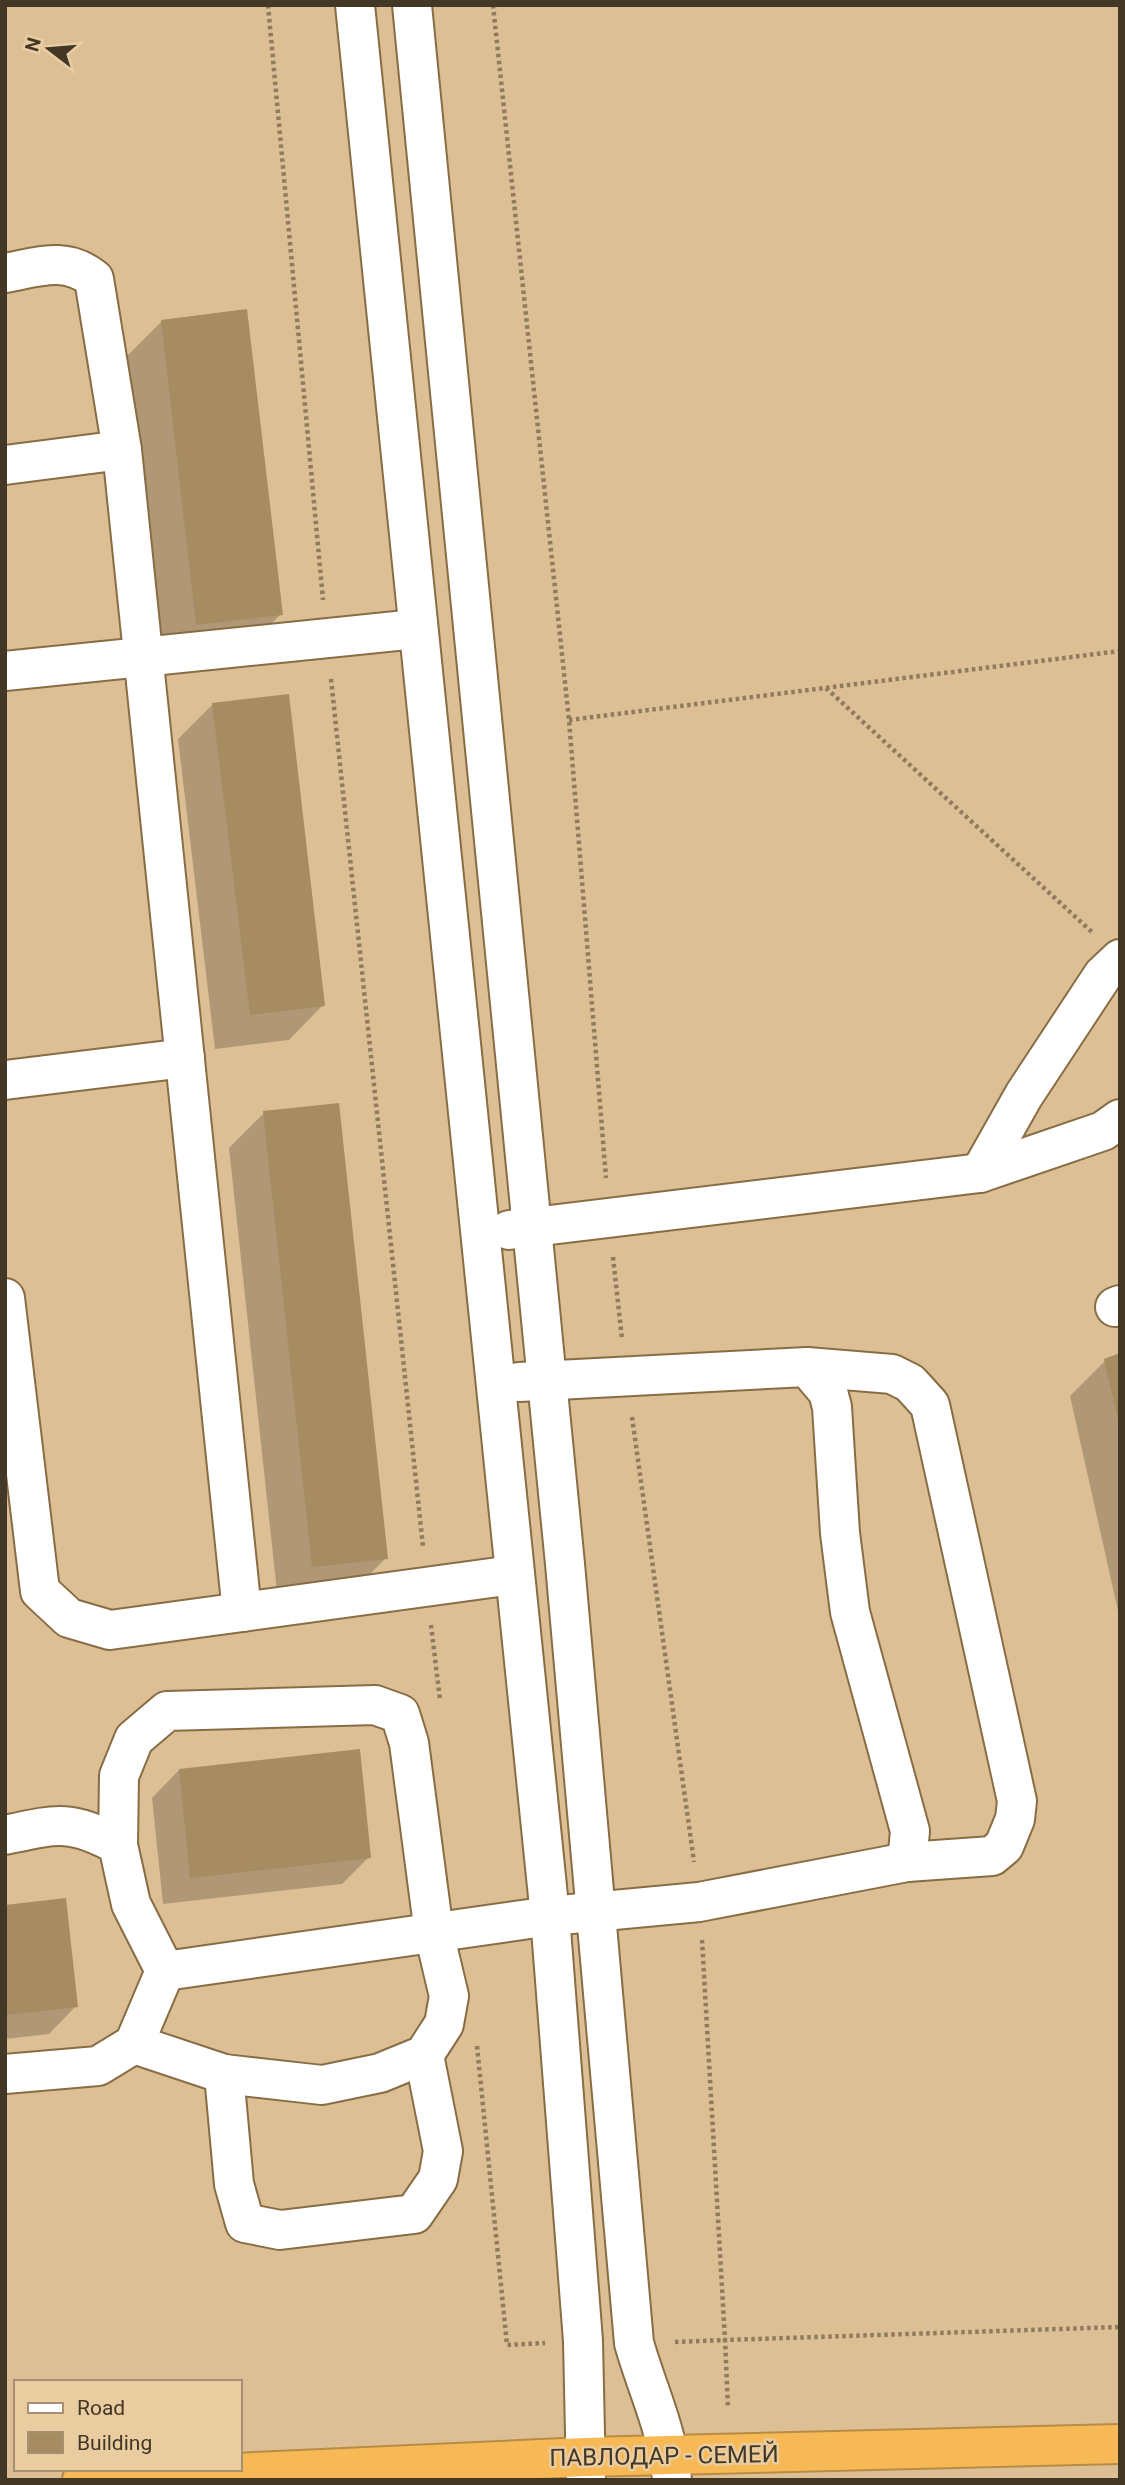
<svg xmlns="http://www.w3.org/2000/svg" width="1125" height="2485" viewBox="0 0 1125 2485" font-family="Roboto,sans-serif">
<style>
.shadow{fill:#0003}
.building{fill:#a78b61}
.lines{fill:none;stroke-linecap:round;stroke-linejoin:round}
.minor-casing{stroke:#886d44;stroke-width:42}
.highway-casing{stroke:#b88c45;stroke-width:42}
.path{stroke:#907b5d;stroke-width:4.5;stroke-dasharray:3.5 3.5;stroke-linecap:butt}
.minor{stroke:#fff;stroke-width:38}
.highway{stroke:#f7b955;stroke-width:38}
.labels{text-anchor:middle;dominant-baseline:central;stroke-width:5;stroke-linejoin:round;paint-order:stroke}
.street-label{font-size:24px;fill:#433726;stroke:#eacca1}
</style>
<rect width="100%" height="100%" fill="#ddbf95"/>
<g class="shadow">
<polygon points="162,321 281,614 246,649 162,659 127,356"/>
<polygon points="213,704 323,1005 289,1040 215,1049 178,739"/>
<polygon points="264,1113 386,1558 351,1593 278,1601 229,1148"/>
<polygon points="1120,1355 1120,1620 1070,1396 1105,1361"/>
<polygon points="179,1770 369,1857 342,1884 163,1904 152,1798"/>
<polygon points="5,1906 76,2006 49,2034 5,2039"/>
</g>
<g class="building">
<polygon points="247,309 283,615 196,625 161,320"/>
<polygon points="289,694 325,1006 250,1015 212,703"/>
<polygon points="339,1103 388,1559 312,1567 263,1111"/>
<polygon points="1120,1353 1120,1424 1119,1424 1104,1359"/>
<polygon points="360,1749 371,1858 190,1878 179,1769"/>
<polygon points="66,1898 78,2007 5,2015 5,1905"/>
</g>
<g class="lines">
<g class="minor-casing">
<g id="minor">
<polyline points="355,5 550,1916 583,2341 586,2480"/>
<path d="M 412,5 L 565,1564 L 634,2343 C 647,2389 668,2431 672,2480"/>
<path d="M 5,273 C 38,267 66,256 94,279 L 122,450 L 5,465"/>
<polyline points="122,450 242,1612"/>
<polyline points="5,671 416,629"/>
<polyline points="5,1080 185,1058"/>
<polyline points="980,1173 1024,1095 1103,975 1120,959"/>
<polyline points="509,1230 980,1173 1103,1131 1120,1119"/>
<polyline points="5,1298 40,1591 69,1618 110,1630 513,1575"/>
<polyline points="1115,1307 1120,1305"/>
<polyline points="807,1367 828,1392 832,1407 840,1533 850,1612 910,1831 907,1862"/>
<path d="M 5,1835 C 56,1824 71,1819 118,1845 L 131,1904 L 165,1971"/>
<polyline points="118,1845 119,1776 134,1739 167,1711 375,1705 400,1714 409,1743 434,1933 449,1996 444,2024 424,2055 380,2073 322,2085 224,2074 134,2044"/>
<polyline points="165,1971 550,1916 699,1902 907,1862 992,1856 1004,1846 1015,1819 1017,1801 930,1405 910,1383 892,1374 807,1367 519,1382"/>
<polyline points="5,2074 98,2066 134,2044 165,1971"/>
<polyline points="224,2074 234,2184 245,2223 280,2230 414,2214 438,2179 443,2151 424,2055"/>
</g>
</g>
<g class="highway-casing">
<polyline id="highway" points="82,2480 585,2457 1120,2444"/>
</g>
<g class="path">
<polyline points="268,5 323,600"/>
<polyline points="493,5 569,720 606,1178"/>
<polyline points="331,679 423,1547"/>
<polyline points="826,688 1093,933"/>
<polyline points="569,720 1120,651"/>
<polyline points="613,1257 622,1339"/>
<polyline points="632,1417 694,1862"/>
<polyline points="431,1625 440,1700"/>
<polyline points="702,1940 725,2340 1120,2327"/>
<polyline points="477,2046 507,2345 545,2343"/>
<polyline points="675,2342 725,2340 728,2408"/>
</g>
<use href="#minor" class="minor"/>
<use href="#highway" class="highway"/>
</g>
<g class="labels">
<g class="street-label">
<text transform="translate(664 2456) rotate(-1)">ПАВЛОДАР - СЕМЕЙ</text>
</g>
</g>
<rect width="1125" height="2485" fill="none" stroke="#433726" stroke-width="14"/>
<rect x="14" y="2380" width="228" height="91" fill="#eacca1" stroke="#a79070" stroke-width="2"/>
<rect x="28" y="2403" width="35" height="10" fill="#ffffff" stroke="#a79070" stroke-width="2"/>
<text x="77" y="2415" font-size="21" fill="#433726">Road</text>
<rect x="28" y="2432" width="35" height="21" fill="#a78b61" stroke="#a79070" stroke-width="2"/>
<text x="77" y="2450" font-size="21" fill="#433726">Building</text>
<g transform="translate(49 49) rotate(286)" stroke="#eacca1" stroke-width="5" paint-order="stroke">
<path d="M0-5L12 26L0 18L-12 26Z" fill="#433726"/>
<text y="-10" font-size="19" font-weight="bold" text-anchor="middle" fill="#433726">N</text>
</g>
</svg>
